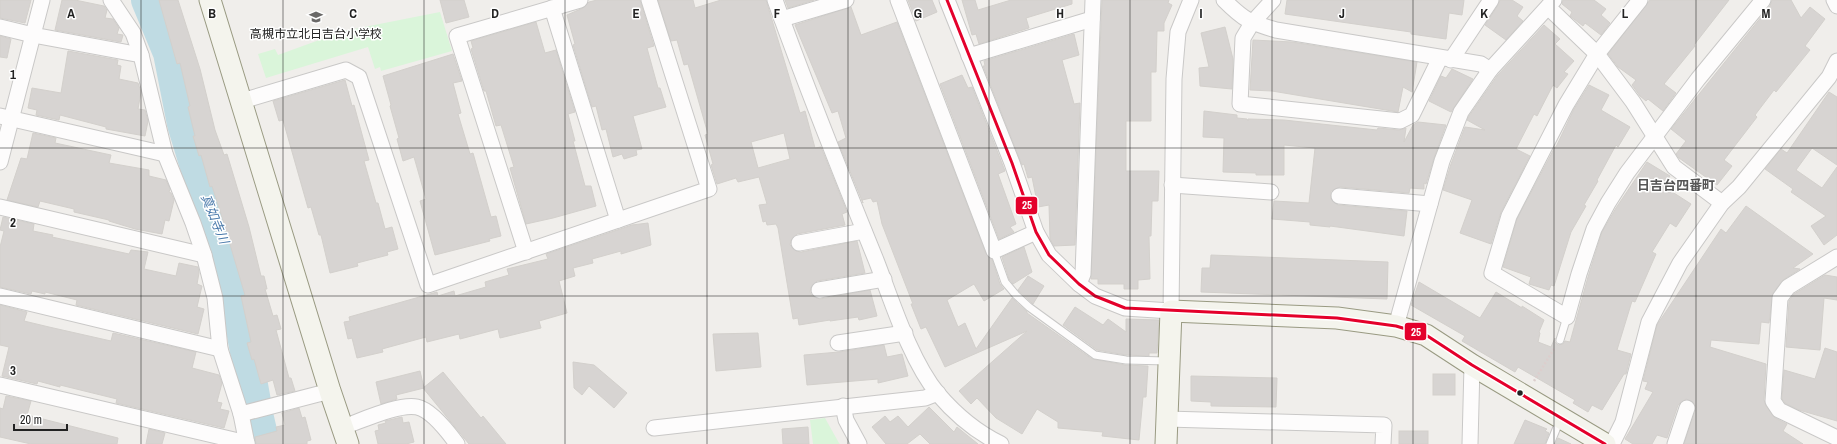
<svg xmlns="http://www.w3.org/2000/svg" width="1837" height="444" viewBox="0 0 1837 444" font-family="'Archivo Narrow','Noto Sans JP',sans-serif">
<style>
.park{fill:#daf5da}
.lines{fill:none;stroke-linecap:round;stroke-linejoin:round}
.river{stroke:#bfdbe3;stroke-width:32}
.building{fill:#d7d4d2;stroke:#d3d0cc;fill-rule:evenodd}
.lane-casing{stroke:#c9c8c7;stroke-width:9}
.street-casing{stroke:#c9c8c7;stroke-width:17}
.secondary-casing{stroke:#999a82;stroke-width:23}
.path{stroke:#dccecd;stroke-width:2.5;stroke-dasharray:2 2;stroke-linecap:butt}
.lane{stroke:#fdfcfc;stroke-width:7}
.street{stroke:#fdfcfc;stroke-width:15}
.secondary{stroke:#f4f4ed;stroke-width:21}
.bus-1-casing{stroke:#fff;stroke-width:6}
.bus-1{stroke:#e4002b;stroke-width:3}
.grid{fill:none;stroke:#222;stroke-width:1;stroke-opacity:0.55}
.bus-dot{fill:#222;stroke:#fff;stroke-width:1.5}
.labels{text-anchor:middle;dominant-baseline:central;stroke-width:3;stroke-linejoin:round;paint-order:stroke}
.poi-label{font-size:12px;fill:#222;stroke:#fff}
.neighbourhood-label{font-size:13px;font-weight:bold;fill:#555;stroke:#fff}
.water-label{font-size:13px;font-style:italic;fill:#4a7aab;stroke:#fff}
.grid-label{font-size:13px;text-anchor:middle;font-weight:bold;fill:#222;stroke:#fff;stroke-width:3;stroke-linejoin:round;paint-order:stroke}
.line-badge{stroke:#fff;stroke-width:1.5}
.badge-label{font-size:11px;text-anchor:middle;font-weight:bold;fill:#fff}
</style>
<rect width="100%" height="100%" fill="#f0eeeb"/>
<g class="park">
<polygon points="440,12 452,51 381,71 380,67 375,69 368,47 266,78 258,54 275,49 278,55 344,31"/>
<polygon points="825,418 839,443 840,444 813,444 810,420"/>
</g>
<g class="lines">
<polyline class="river" points="147,0 169,53 183,124 204,193 228,253 258,418 264,444"/>
</g>
<g class="building">
<polygon points="0,0 31,0 25,23 0,18"/>
<polygon points="62,0 75,0 104,6 107,10 105,18 113,19 119,28 117,34 123,35 121,42 55,30"/>
<polygon points="159,0 178,0 200,69 215,130 224,155 227,154 249,227 261,276 264,276 267,289 265,289 273,316 277,315 281,329 276,330 289,378 291,378 295,391 277,395 273,380 261,384 254,359 252,360 247,343 251,342 241,296 245,295 221,214 212,186 210,187 201,155 199,156 193,136 195,136 188,107 190,106 180,63 177,64"/>
<polygon points="440,0 464,0 469,17 446,23"/>
<polygon points="597,0 640,0 654,46 647,48 658,88 660,88 666,107 633,116 642,149 636,150 637,155 624,159 622,154 613,157 606,129 602,130 596,106 592,107 573,45 575,44 567,15 583,8 589,2"/>
<path d="M 658,0 L 693,0 L 695,8 L 721,0 L 766,0 L 800,113 L 805,111 L 815,148 L 821,147 L 847,212 L 842,214 L 845,225 L 797,234 L 791,240 L 790,245 L 796,251 L 801,252 L 857,241 L 865,273 L 817,281 L 811,287 L 810,292 L 812,296 L 820,299 L 870,290 L 877,316 L 859,320 L 858,317 L 830,321 L 830,320 L 799,325 L 798,318 L 793,319 L 778,228 L 776,224 L 767,225 L 766,221 L 763,222 L 759,205 L 767,204 L 759,177 L 738,182 L 736,178 L 717,184 L 711,165 L 713,164 L 705,135 L 708,134 L 688,64 L 684,65 L 677,40 L 671,41 ZM 784,133 L 790,159 L 758,168 L 751,142 Z"/>
<polygon points="785,0 814,0 788,8"/>
<polygon points="908,0 932,0 937,12 916,21"/>
<polygon points="962,0 975,0 978,10 1011,0 1072,0 1072,4 1026,18 1029,28 979,44 976,34 972,35"/>
<polygon points="1102,0 1169,0 1168,3 1172,5 1164,23 1164,31 1157,31 1156,72 1151,72 1151,121 1126,121 1126,171 1159,171 1158,201 1152,201 1151,236 1149,236 1150,279 1138,280 1138,289 1124,289 1124,284 1098,284 1098,279 1091,279"/>
<polygon points="1287,0 1464,0 1462,15 1449,13 1446,39 1411,34 1411,32 1285,14"/>
<polygon points="1500,0 1512,0 1523,7 1517,16 1523,21 1506,40 1485,25 1498,5"/>
<polygon points="1563,0 1594,0 1606,9 1601,15 1610,23 1601,35 1585,23 1583,26 1570,16 1572,12 1562,4"/>
<polygon points="1650,0 1729,0 1694,45 1695,46 1664,84 1676,93 1663,111 1648,99 1646,101 1640,96 1632,85 1636,80 1618,67 1608,54"/>
<polygon points="1772,0 1791,0 1801,18 1810,7 1825,19 1805,46 1810,50 1776,92 1774,90 1755,115 1757,117 1724,160 1732,166 1717,185 1679,158 1676,154 1686,141 1671,129 1770,6"/>
<polygon points="851,7 861,35 897,22 986,254 992,259 1000,284 1004,289 984,301 974,284 947,300 958,327 965,323 976,349 1012,298 1027,312 1027,313 1092,359 1125,365 1148,366 1146,397 1143,397 1139,440 1102,436 1103,432 1058,428 1058,422 1037,409 1022,434 996,418 977,398 971,404 959,391 1027,331 945,367 926,327 921,329 911,304 913,304 882,224 877,201 873,202 871,198 862,200 863,203 838,142 846,138 838,111 832,113 795,25"/>
<polygon points="536,22 545,53 556,50 575,112 568,114 575,141 573,141 585,186 591,186 596,206 553,218 526,224 510,168 514,167 501,125 496,126 486,91 484,91 471,49 473,48 471,41"/>
<polygon points="1544,25 1560,39 1555,44 1574,61 1564,72 1568,74 1557,88 1553,85 1537,116 1534,114 1516,149 1530,156 1501,212 1491,244 1460,233 1472,200 1443,190 1451,164 1465,127 1485,130 1467,120 1469,116 1497,76"/>
<polygon points="1225,27 1233,59 1232,89 1200,86 1199,68 1209,67 1201,33"/>
<polygon points="1074,34 1079,55 1062,60 1074,104 1080,103 1075,245 1054,246 1050,239 1049,205 1038,207 1032,177 1028,178 1024,164 1022,165 983,66 985,66 984,61"/>
<polygon points="0,36 11,39 7,58 0,57"/>
<polygon points="1253,40 1292,42 1417,62 1412,92 1403,87 1398,112 1272,91 1250,90"/>
<polygon points="68,51 118,60 117,65 121,66 119,79 138,83 141,92 138,109 145,110 148,121 145,136 106,129 106,127 60,115 59,120 36,115 37,110 28,108 32,88 61,93"/>
<polygon points="453,54 462,81 453,83 461,113 458,114 470,154 473,153 491,217 496,216 501,236 489,239 490,241 435,255 420,201 426,199 414,157 403,161 397,139 399,138 390,106 391,105 383,76"/>
<polygon points="1452,69 1473,79 1451,112 1429,101 1441,76 1446,78"/>
<polygon points="962,75 968,88 972,87 1005,171 998,174 1016,224 1010,227 1014,232 999,239 940,84"/>
<polygon points="345,80 352,106 354,105 369,160 364,161 376,203 378,203 385,229 392,227 398,249 387,252 388,255 357,263 358,266 330,273 321,235 319,235 311,207 308,208 283,120 279,121 273,101"/>
<polygon points="1589,85 1609,95 1601,110 1630,127 1618,147 1616,145 1597,180 1598,181 1584,205 1586,206 1571,232 1554,286 1551,285 1549,290 1529,284 1531,277 1503,267 1517,219 1555,147 1556,147 1574,109"/>
<polygon points="1829,92 1837,97 1837,165 1812,148 1796,170 1822,188 1837,167 1837,235 1824,245 1811,226 1826,216 1791,192 1793,189 1765,169 1781,149 1787,153"/>
<polygon points="1204,111 1237,115 1237,118 1247,119 1248,121 1248,119 1284,120 1377,130 1378,128 1399,130 1406,128 1404,142 1413,125 1418,122 1446,125 1434,158 1426,184 1424,183 1424,189 1410,188 1409,193 1340,187 1331,191 1331,199 1338,205 1407,211 1404,236 1330,226 1330,227 1310,225 1310,222 1272,219 1274,201 1309,203 1315,148 1284,145 1284,175 1256,175 1256,173 1223,172 1224,138 1203,137"/>
<polygon points="33,133 56,138 55,143 111,155 109,163 149,170 149,176 166,180 170,189 169,192 171,193 174,200 169,221 165,220 162,234 135,229 109,221 109,220 74,212 74,209 40,201 38,207 7,200 21,158 27,159"/>
<polygon points="1647,162 1670,176 1663,186 1691,204 1676,227 1670,223 1652,252 1656,254 1635,302 1632,301 1617,350 1631,354 1626,374 1624,374 1602,410 1592,405 1588,412 1573,403 1575,400 1518,367 1515,372 1462,341 1465,336 1411,305 1419,282 1480,318 1496,292 1522,308 1522,306 1544,320 1539,332 1540,333 1538,342 1551,347 1555,338 1555,342 1558,345 1563,344 1565,341 1570,342 1588,277 1602,232 1616,208"/>
<polygon points="1746,206 1813,254 1793,268 1800,269 1783,280 1773,293 1769,323 1761,322 1759,344 1711,340 1710,347 1766,364 1764,400 1766,406 1775,418 1787,424 1783,431 1803,444 1684,444 1696,407 1693,402 1686,399 1678,405 1667,438 1657,435 1652,444 1633,444 1625,439 1653,392 1645,389 1648,382 1643,381 1657,325 1721,229 1726,233"/>
<polygon points="3,217 34,224 33,231 53,235 52,237 70,241 129,254 131,250 148,252 144,269 176,276 179,263 198,267 199,273 197,284 202,286 197,307 204,309 198,334 76,305 77,300 45,292 45,294 32,291 31,294 0,287 0,247 4,231 0,230"/>
<polygon points="648,223 651,245 621,254 621,251 592,259 593,263 573,268 575,276 559,281 567,313 539,321 541,328 500,338 498,329 460,339 459,334 427,342 426,337 382,349 383,352 357,358 352,338 348,339 344,322 350,321 349,317 437,292 438,296 454,291 455,296 486,287 485,282 509,275 507,269 548,259 546,254 632,225"/>
<polygon points="1024,247 1032,272 1013,284 1009,279 1002,257"/>
<polygon points="1211,255 1388,262 1387,299 1201,292 1202,268 1210,268"/>
<polygon points="1825,275 1837,277 1837,300 1824,298 1820,350 1786,347 1789,301 1794,294"/>
<polygon points="1028,276 1044,286 1033,304 1018,290"/>
<polygon points="0,305 27,312 24,321 49,327 111,341 113,333 196,352 192,368 219,375 222,383 217,402 222,403 220,409 229,411 224,428 116,403 117,399 60,385 60,387 38,381 37,384 2,376 9,347 0,345"/>
<polygon points="1075,307 1103,325 1108,319 1126,332 1126,319 1159,320 1157,353 1149,353 1149,356 1126,355 1097,350 1063,325"/>
<polygon points="758,333 761,367 716,371 713,334"/>
<polygon points="884,345 887,357 902,354 908,376 878,383 878,379 807,385 804,355 839,352"/>
<polygon points="1825,348 1837,352 1837,421 1799,410 1785,403 1782,399 1784,370 1815,379"/>
<polygon points="573,362 594,365 627,393 614,408 589,386 582,395 574,388"/>
<polygon points="420,371 424,388 396,395 397,399 381,404 376,382"/>
<polygon points="443,372 481,418 483,416 506,444 469,444 423,388"/>
<rect x="1433" y="374" width="22" height="21"/>
<polygon points="1191,376 1277,378 1276,407 1211,406 1211,402 1191,401"/>
<polygon points="6,396 31,401 27,415 118,438 117,444 31,444 0,437 0,408 3,409"/>
<polygon points="929,407 954,432 957,427 978,444 930,444 920,434 907,444 886,444 872,427 885,416 890,422 898,416 908,427"/>
<polygon points="299,408 302,418 305,417 311,440 307,441 307,444 256,444 255,437 277,431 276,427 285,425 282,413"/>
<polygon points="402,417 403,423 409,422 414,442 406,444 378,444 375,431 379,430 378,425 386,423 385,421"/>
<polygon points="1525,420 1547,429 1545,431 1549,433 1545,444 1514,444"/>
<polygon points="808,427 809,444 783,444 782,429"/>
<polygon points="149,429 165,433 162,444 146,444"/>
<rect x="1399" y="431" width="29" height="13"/>
<polygon points="1558,438 1571,444 1555,444"/>
</g>
<g class="lines">
<g class="lane-casing">
<g id="lane">
<polyline points="994,251 1005,282 1016,295 1029,307 1095,355 1126,360 1167,361"/>
<polyline points="1560,340 1567,317"/>
<polyline points="1550,444 1560,420"/>
</g>
</g>
<g class="street-casing">
<g id="street">
<polyline points="111,0 133,33 141,55"/>
<path d="M 775,0 C 806,87 841,174 876,260 C 892,301 910,360 938,394 C 956,415 976,432 1001,444"/>
<polyline points="898,0 994,251 1036,232"/>
<polyline points="947,0 1012,163 1036,232 1049,255 1079,284 1095,296 1125,308 1171,311 1174,79 1178,32 1191,0"/>
<path d="M 1224,0 C 1244,20 1249,22 1276,30 L 1481,64 L 1490,70"/>
<polyline points="1273,0 1252,23 1243,38 1240,104 1400,121 1412,115 1440,58"/>
<polyline points="1640,0 1597,54 1566,105 1509,216 1492,273 1567,317 1579,274 1594,229 1608,203 1627,173 1698,79 1763,0"/>
<polyline points="1834,0 1837,6"/>
<polyline points="1548,7 1597,54 1633,102 1674,167 1722,203"/>
<polyline points="552,8 618,220"/>
<polyline points="782,19 846,0"/>
<polyline points="0,27 33,35 141,55 165,154 193,223 204,255 215,298 220,349 241,414 247,444"/>
<polyline points="969,56 1092,19"/>
<polyline points="1451,60 1491,0"/>
<polyline points="242,101 346,70 359,77 428,285 709,189 649,0"/>
<polyline points="0,116 165,154"/>
<polyline points="0,162 42,0"/>
<polyline points="1172,185 1271,192"/>
<polyline points="1339,196 1430,204"/>
<polyline points="0,207 204,255"/>
<polyline points="799,243 864,231"/>
<polyline points="526,252 457,36 580,0"/>
<polyline points="1837,257 1788,287 1780,298 1773,401 1779,410 1837,438"/>
<polyline points="1079,284 1083,274 1093,0"/>
<polyline points="819,290 884,279"/>
<polyline points="0,296 220,349"/>
<polyline points="1396,326 1442,161 1461,112 1490,70 1554,0"/>
<polyline points="838,343 905,333"/>
<polyline points="0,385 247,443"/>
<polyline points="843,406 846,420 859,444"/>
<polyline points="241,414 330,391"/>
<polyline points="1167,419 1384,425 1383,444"/>
<path d="M 343,427 C 361,421 399,403 417,407 C 431,410 449,433 457,444"/>
<polyline points="654,428 925,398 938,393"/>
<polyline points="1470,444 1472,365"/>
<polyline points="1612,444 1623,422 1649,322 1680,263 1722,203 1739,187 1829,77 1837,61"/>
<polyline points="1675,444 1687,408"/>
</g>
</g>
<g class="secondary-casing">
<g id="secondary">
<polyline points="210,0 330,391 348,444"/>
<polyline points="1166,444 1171,311 1337,318 1396,326 1426,335 1472,365 1605,444"/>
</g>
</g>
<polyline class="path" points="1534,381 1554,349"/>
<use href="#lane" class="lane"/>
<use href="#street" class="street"/>
<use href="#secondary" class="secondary"/>
<g class="bus-1-casing">
<polyline id="bus-1" points="947,0 1012,163 1036,232 1049,255 1079,284 1095,296 1125,308 1337,318 1396,326 1426,335 1472,365 1605,444"/>
</g>
<use href="#bus-1" class="bus-1"/>
</g>
<path class="grid" d="M 141,0 L 141,444M 283,0 L 283,444M 424,0 L 424,444M 565,0 L 565,444M 707,0 L 707,444M 848,0 L 848,444M 989,0 L 989,444M 1130,0 L 1130,444M 1272,0 L 1272,444M 1413,0 L 1413,444M 1554,0 L 1554,444M 1696,0 L 1696,444M 0,148 L 1837,148M 0,296 L 1837,296"/>
<defs>
<g id="school-bare" transform="scale(1.08)"><path d="M0-5L7-2L0 1L-7-2ZM-4 1L0 2.5L4 1V4Q0 6-4 4Z" fill="#6a6968" stroke="#fff" stroke-width="2.5" paint-order="stroke"/></g>
</defs>
<g fill-rule="evenodd">
<use href="#school-bare" x="316" y="17"/>
</g>
<circle class="bus-dot" cx="1520" cy="393" r="3.5"/>
<g class="labels">
<g class="poi-label">
<text x="316" y="34">高槻市立北日吉台小学校</text>
</g>
<g class="neighbourhood-label">
<text x="1676" y="185">日吉台四番町</text>
</g>
<g class="water-label">
<text transform="translate(215 219) rotate(68)">真如寺川</text>
</g>
</g>
<g class="grid-label">
<text x="71" y="18">A</text>
<text x="212" y="18">B</text>
<text x="353" y="18">C</text>
<text x="495" y="18">D</text>
<text x="636" y="18">E</text>
<text x="777" y="18">F</text>
<text x="918" y="18">G</text>
<text x="1060" y="18">H</text>
<text x="1201" y="18">I</text>
<text x="1342" y="18">J</text>
<text x="1484" y="18">K</text>
<text x="1625" y="18">L</text>
<text x="1766" y="18">M</text>
<text x="13" y="79">1</text>
<text x="13" y="227">2</text>
<text x="13" y="375">3</text>
</g>
<g class="line-badge">
<rect x="1015" y="196" width="23" height="19" rx="4" fill="#e4002b"/>
<rect x="1404" y="322" width="23" height="19" rx="4" fill="#e4002b"/>
</g>
<g class="badge-label">
<text x="1027" y="209">25</text>
<text x="1416" y="336">25</text>
</g>
<path d="M14 424v6h53v-6" fill="none" stroke="#222222" stroke-width="2"/>
<text x="20" y="424" font-size="12" fill="#222222" stroke="#ffffff" stroke-width="3" paint-order="stroke">20 m</text>
</svg>
